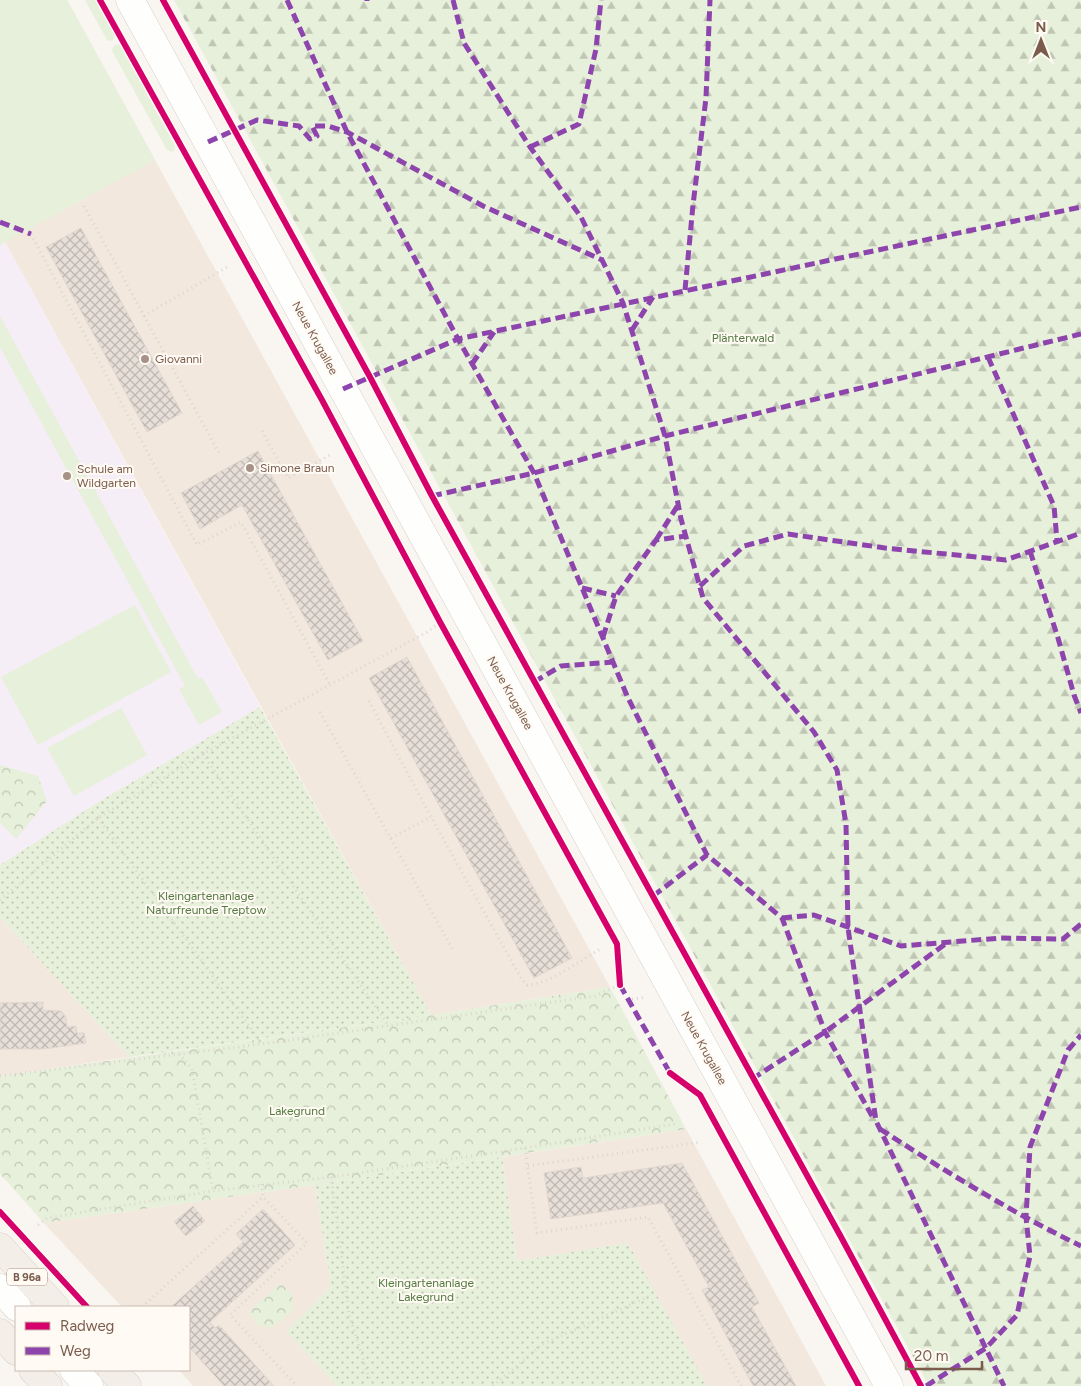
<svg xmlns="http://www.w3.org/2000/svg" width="1081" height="1386" viewBox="0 0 1081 1386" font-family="Figtree,sans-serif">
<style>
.residential{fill:#f2e8de}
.education{fill:#f6eef6}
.grass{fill:#e7f0db}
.forest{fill:url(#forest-firs)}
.park{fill:url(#park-crowns)}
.garden{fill:url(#garden-dots)}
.building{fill:url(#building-cross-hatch);stroke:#e2d8d2}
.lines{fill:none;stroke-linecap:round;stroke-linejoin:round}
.minor-casing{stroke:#d7d1cb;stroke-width:29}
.major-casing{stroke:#dad1cc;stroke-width:29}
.path{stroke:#dcd5d0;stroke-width:3;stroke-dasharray:1 4;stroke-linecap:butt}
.minor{stroke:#fefefd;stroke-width:28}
.major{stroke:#f3eee8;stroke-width:28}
.quiet{stroke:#8e44ad;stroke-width:5;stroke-dasharray:10 5;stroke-linecap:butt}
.cycleway-casing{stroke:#fffaf3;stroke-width:9}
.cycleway{stroke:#d6006c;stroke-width:6}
.poi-dot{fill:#a69286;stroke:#fffaf3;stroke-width:2}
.labels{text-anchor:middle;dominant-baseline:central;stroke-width:4;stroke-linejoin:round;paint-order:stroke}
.shield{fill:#fffaf3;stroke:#a28b7f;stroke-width:1}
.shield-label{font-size:11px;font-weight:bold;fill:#7a5c4d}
.street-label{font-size:12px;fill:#7a5c4d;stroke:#fffaf3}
.park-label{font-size:12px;fill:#537a41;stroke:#fffaf3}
.poi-label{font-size:12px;fill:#7a5c4d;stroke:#fffaf3;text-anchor:start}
</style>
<defs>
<pattern id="forest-firs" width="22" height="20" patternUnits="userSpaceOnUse" patternTransform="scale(1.25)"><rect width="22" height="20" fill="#e7f0db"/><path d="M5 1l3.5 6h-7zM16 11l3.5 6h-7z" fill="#c0c6b4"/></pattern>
<pattern id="park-crowns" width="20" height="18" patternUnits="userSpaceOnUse" patternTransform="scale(1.25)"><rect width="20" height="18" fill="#e7f0db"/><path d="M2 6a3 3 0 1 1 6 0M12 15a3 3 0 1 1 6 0" fill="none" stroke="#c0c6b4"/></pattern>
<pattern id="garden-dots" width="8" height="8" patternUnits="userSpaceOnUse" patternTransform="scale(1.25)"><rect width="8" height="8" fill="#e7f0db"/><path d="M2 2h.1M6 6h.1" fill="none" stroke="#c0c6b4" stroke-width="1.8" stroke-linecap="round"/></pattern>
<pattern id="building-cross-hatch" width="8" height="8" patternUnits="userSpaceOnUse" patternTransform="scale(1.25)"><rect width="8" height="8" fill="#e6ded7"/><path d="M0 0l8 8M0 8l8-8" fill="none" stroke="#bfb7b1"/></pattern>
</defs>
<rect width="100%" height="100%" fill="#f9f5f0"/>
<g class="residential">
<polygon points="0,0 67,0 610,987 431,1015 5,242"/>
<polygon points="0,917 129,1057 0,1076"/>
<polygon points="686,1129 826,1386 707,1386 628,1244 517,1261 502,1157"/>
<polygon points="315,1185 331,1287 287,1331 337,1386 193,1386 179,1370 189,1370 189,1307 122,1307 44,1223"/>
</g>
<polygon class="education" points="5,242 260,707 100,801 0,865 0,244"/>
<g class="grass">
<polygon points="0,0 67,0 155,160 0,245"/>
<polygon points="85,0 95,0 115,36 113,40 109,41 107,40"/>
<polygon points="117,44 121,46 175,146 175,149 172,152 167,150 112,51 113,47"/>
<polygon points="0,316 198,679 202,677 222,712 199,725 179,689 185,686 0,347"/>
<polygon points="135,605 171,672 38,745 1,677"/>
<polygon points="121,708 147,755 74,796 47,748"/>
</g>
<polygon class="forest" points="174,0 1081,0 1081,1386 929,1386"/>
<g class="park">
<polygon points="0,765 38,776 47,801 16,839 0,823"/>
<polygon points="610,987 686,1129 315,1185 44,1223 0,1174 0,1076 431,1015"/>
<polygon points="281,1283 292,1294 293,1311 272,1327 259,1326 248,1312"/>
</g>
<g class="garden">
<polygon points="260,707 431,1015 129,1057 0,917 0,865 100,801"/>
<polygon points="502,1157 517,1261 628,1243 707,1386 337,1386 286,1331 331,1287 315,1185"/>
</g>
<g class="building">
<polygon points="81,228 182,413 147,432 46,247"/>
<polygon points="258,451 363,641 328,660 242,505 200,529 181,493"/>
<polygon points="407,657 572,958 534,978 369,678"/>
<polygon points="43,1002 43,1010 61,1011 66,1017 67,1027 76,1026 77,1033 84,1033 86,1043 44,1049 0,1049 0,1003"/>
<polygon points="682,1163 759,1303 752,1307 796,1386 753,1386 702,1290 709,1287 663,1203 551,1219 544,1173 581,1167 583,1178"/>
<polygon points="193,1206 205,1221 186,1236 174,1222"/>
<polygon points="263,1209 295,1245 210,1322 215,1328 219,1325 274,1386 224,1386 189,1347 189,1307 171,1307 243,1242 236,1234"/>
</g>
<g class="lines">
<g class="minor-casing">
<g id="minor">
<polyline points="130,0 889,1386"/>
<polyline points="0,1288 17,1307"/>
<polyline points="74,1370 89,1386"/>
</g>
</g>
<g class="major-casing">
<g id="major">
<polyline points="0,1247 55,1307"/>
<polyline points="0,1333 16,1351"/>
<polyline points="33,1370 48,1386"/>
<polyline points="112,1370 127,1386"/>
</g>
</g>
<g class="path">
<polyline points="84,206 219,453"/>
<polyline points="31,234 197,545 241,522 330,685"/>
<polyline points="144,316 227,267"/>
<polyline points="262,431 288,478 332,454"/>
<path d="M 369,701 L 431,817 L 521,978 L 527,985 C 547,985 582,960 600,949"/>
<polyline points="320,712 453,950"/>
<polyline points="203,754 388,1025"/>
<polyline points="98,818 262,1044"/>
<polyline points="391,838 431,817"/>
<polyline points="0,900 98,818 203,754 427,632 442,621"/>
<polyline points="627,1000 646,997"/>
<polyline points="179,1054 192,1069 213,1191"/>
<polyline points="0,1076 262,1044 595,996 620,985"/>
<polyline points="525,1148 537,1233 648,1217 741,1386"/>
<polyline points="528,1166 701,1142"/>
<polyline points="331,1177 349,1314 368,1375 375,1386"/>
<polyline points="262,1184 263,1197 307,1243 230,1315 297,1386"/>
<polyline points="38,1225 47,1218 213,1191 331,1177 525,1148 675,1124"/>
<polyline points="142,1307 263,1197"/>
<polyline points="493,1386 543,1344 650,1296"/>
</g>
<use href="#minor" class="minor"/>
<use href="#major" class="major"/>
<g class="quiet">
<polyline points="287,0 347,132 458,339 534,473 628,698 707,855 782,918 825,1032 872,1116"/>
<polyline points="453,0 464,43 530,147 581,217 623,303 665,436 681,519 703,598 814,732 837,770 846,824 848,928 876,1121 1004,1386"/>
<polyline points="367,1 367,0"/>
<polyline points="208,142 257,120 299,126 310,139 317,136 312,126 328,126 347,132 483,206 602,260"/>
<polyline points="530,147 579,124 596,49 601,0"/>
<polyline points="0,222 31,234"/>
<polyline points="685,290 693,205 706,98 710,0"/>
<polyline points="632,330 653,297"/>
<polyline points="988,357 1054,506 1057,541"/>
<polyline points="472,364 494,332"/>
<polyline points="343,389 458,339 1081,207"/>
<polyline points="432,496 534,473 665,436 1081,334"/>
<polyline points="656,540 678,505"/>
<polyline points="1030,551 1058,638 1074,695 1081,713"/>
<polyline points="700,586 744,546 788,534 885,548 1006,560 1081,533"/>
<polyline points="582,588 616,596"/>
<polyline points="603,637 616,596 656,540 686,536"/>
<polyline points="534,682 561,666 613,662"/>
<polyline points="653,896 707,855"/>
<polyline points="782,918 814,915 901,946 1001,938 1063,939 1081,924"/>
<polyline points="620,985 670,1073"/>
<polyline points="752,1079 825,1032 948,942"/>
<path d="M 880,1129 C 945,1171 1011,1212 1081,1246"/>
<polyline points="926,1386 986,1348 1017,1315 1030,1256 1026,1217 1030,1147 1068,1050 1081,1035"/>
</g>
<g class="cycleway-casing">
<g id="cycleway">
<polyline points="100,0 322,400 440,622 617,944 620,985"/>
<polyline points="163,0 370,377 432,496 841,1237 921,1386"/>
<polyline points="670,1073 700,1095 859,1386"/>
<polyline points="0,1212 87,1307"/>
</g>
</g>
<use href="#cycleway" class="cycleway"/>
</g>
<g class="poi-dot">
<circle cx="145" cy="359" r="5"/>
<circle cx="250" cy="468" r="5"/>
<circle cx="67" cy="476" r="5"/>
</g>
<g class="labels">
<rect class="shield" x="7" y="1268.5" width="40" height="17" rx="4"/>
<g class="shield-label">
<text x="27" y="1277">B 96a</text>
</g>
<g class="street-label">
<text transform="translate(315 338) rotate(61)">Neue Krugallee</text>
<text transform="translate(510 693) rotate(61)">Neue Krugallee</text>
<text transform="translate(704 1048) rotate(61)">Neue Krugallee</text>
</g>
<g class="park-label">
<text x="743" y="338">Plänterwald</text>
<text x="206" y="896">Kleingartenanlage<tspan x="206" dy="14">Naturfreunde Treptow</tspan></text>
<text x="297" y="1111">Lakegrund</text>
<text x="426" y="1283">Kleingartenanlage<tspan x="426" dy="14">Lakegrund</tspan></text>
</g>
<g class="poi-label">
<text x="155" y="359">Giovanni</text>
<text x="260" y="468">Simone Braun</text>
<text x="77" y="469">Schule am<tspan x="77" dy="14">Wildgarten</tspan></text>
</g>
</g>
<rect x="15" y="1306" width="175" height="65" fill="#fffaf3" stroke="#cabbb1"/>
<rect x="25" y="1322" width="25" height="8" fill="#d6006c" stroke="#cabbb1"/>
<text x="60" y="1331" font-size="15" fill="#7a5c4d">Radweg</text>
<rect x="25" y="1347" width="25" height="8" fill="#8e44ad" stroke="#cabbb1"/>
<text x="60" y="1356" font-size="15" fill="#7a5c4d">Weg</text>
<g transform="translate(1041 40)" stroke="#fffaf3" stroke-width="4" paint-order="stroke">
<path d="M0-4L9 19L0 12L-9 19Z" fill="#7a5c4d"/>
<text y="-8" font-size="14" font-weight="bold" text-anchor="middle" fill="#7a5c4d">N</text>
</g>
<path d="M906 1361v8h76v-8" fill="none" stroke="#7a5c4d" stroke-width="2.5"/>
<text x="914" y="1361" font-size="15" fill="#7a5c4d" stroke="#fffaf3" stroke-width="4" paint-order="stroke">20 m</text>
</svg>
